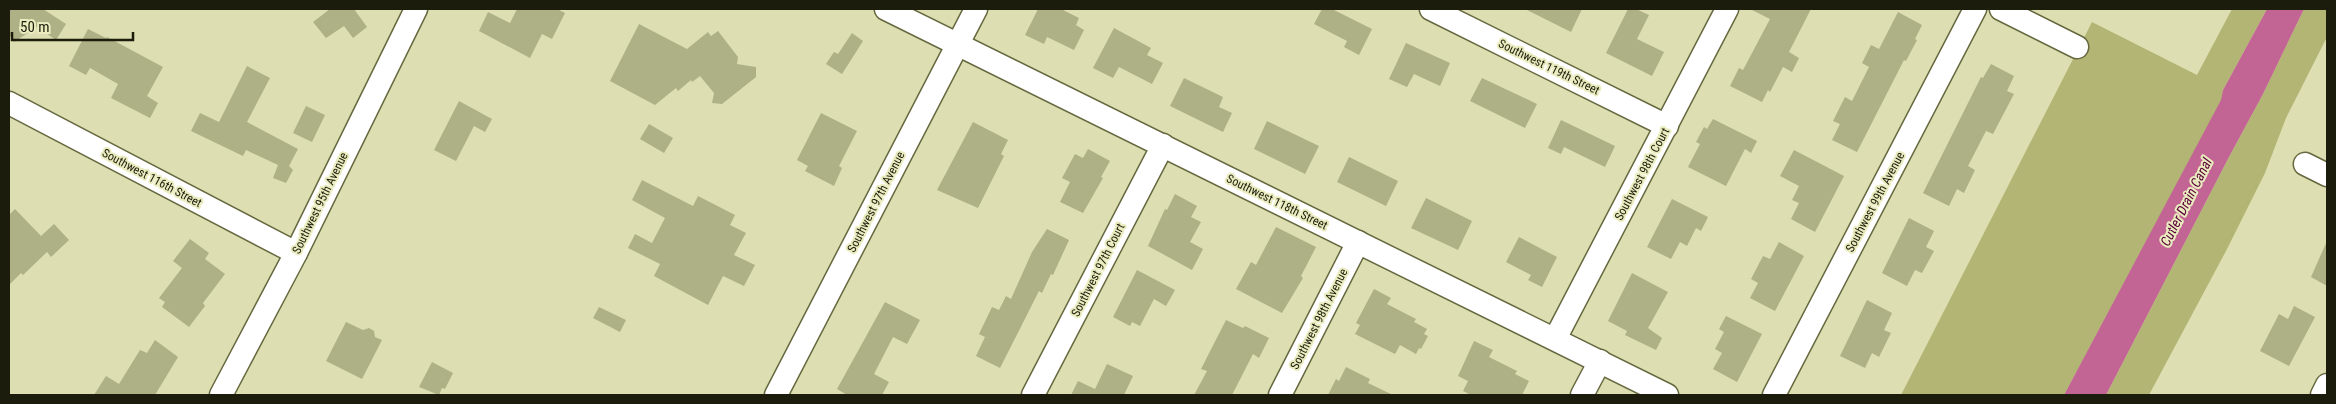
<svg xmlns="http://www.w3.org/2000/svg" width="2336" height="404" viewBox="0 0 2336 404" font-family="'Roboto Condensed',sans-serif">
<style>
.green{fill:#b3b574}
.water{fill:#c26594}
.building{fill:#aeb085}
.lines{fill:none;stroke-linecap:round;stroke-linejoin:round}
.minor-casing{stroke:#66683f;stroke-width:25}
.minor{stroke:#fff;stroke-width:22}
.labels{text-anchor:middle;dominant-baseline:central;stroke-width:4;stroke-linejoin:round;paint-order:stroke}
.street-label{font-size:12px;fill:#1b1c0b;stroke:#eaecbf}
.water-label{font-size:14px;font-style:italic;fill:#590038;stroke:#eaecbf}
</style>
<rect width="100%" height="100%" fill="#dddfb2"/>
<g class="green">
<polygon points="2232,9 2267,9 2223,90 2222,100 2064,395 1901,395 2092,22 2197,75"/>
<polygon points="2304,9 2327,9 2327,37 2286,118 2265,173 2226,251 2149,395 2106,395 2229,157 2263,94"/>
</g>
<polygon class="water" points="2267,9 2304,9 2263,94 2229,157 2106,395 2064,395 2221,100 2223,90"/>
<g class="building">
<polygon points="9,9 43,9 66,24 56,40 37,27 14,42 9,34"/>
<polygon points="330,9 354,9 367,27 353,38 344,26 326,38 313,22"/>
<polygon points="517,9 557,9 565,13 552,39 542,34 530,58 479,31 488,12 510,23"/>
<polygon points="1038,9 1061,9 1079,18 1076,25 1084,30 1074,50 1047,37 1044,44 1025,35"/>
<polygon points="1322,9 1332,9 1372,29 1359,55 1344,47 1347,41 1314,24"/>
<polygon points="1525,9 1582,9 1571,32"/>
<polygon points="1628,9 1636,9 1649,15 1637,39 1664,52 1652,76 1606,53"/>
<polygon points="1750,9 1811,9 1789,52 1799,58 1792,72 1783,67 1770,92 1768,90 1762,102 1730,86 1739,68 1743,70 1770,19"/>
<polygon points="1898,12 1922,25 1915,39 1917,40 1906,61 1904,60 1857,152 1832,140 1840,124 1833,121 1845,97 1852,101 1869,67 1862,63 1871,45 1879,49"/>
<polygon points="639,24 687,49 708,32 711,36 718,31 738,57 737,64 756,67 756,77 722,104 712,103 714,93 700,76 692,82 691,80 678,91 676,88 655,105 610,81"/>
<polygon points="1114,28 1151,48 1147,55 1163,63 1152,84 1119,67 1113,78 1093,68"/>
<polygon points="88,29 106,38 107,37 163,67 147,96 158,103 150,118 111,98 118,84 90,68 86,75 69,66"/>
<polygon points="852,33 863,41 842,74 826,64 834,52 838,54"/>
<polygon points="1406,43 1450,63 1440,86 1414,74 1407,87 1389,79"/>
<polygon points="1991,64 2014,76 2007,91 2014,94 1993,134 1986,131 1968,166 1975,170 1964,193 1957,189 1949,206 1923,193 1981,77 1983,78"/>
<polygon points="247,66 270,78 247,122 298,149 289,166 293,170 286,183 273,178 278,165 246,150 243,156 191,131 200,113 219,122"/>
<polygon points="1184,78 1223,97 1219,107 1232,113 1223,132 1170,106"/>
<polygon points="1482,78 1537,104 1525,128 1470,101"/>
<polygon points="459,101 492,119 485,132 474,126 456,161 434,150"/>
<polygon points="306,106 325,115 312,142 293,133"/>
<polygon points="821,113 857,131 839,166 842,168 834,186 805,171 808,166 797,160"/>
<polygon points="1713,119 1757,141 1751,153 1745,149 1726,186 1688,167 1700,144 1696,142 1704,127 1707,129"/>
<polygon points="1561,120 1615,146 1605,167 1564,147 1561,154 1548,148"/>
<polygon points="1267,121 1319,146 1305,174 1254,149"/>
<polygon points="973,122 1008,140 1001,154 1004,156 978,208 937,190"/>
<polygon points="649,124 673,138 664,153 640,139"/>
<polygon points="1088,149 1110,161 1101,177 1103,178 1083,213 1060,202 1070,182 1062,178 1075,154 1083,158"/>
<polygon points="1794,150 1844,176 1815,232 1791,219 1799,203 1792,200 1799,186 1780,176"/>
<polygon points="1349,157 1398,181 1386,206 1337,182"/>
<polygon points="642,180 693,206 698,196 735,215 730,225 746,233 734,255 755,265 744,286 723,276 708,305 654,276 660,264 628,248 635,234 652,243 665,218 632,200"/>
<polygon points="1175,194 1197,206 1191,217 1201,222 1190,242 1203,249 1192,270 1148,246 1165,209 1167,210"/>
<polygon points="1426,198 1472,221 1458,250 1411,228"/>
<polygon points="1672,199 1708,217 1701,231 1696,228 1687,246 1680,242 1671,259 1647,247"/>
<polygon points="15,209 41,236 54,224 69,240 51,257 47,252 23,275 21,273 9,285 9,215"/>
<polygon points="1909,218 1934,231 1926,247 1934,251 1922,273 1915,270 1907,286 1882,273"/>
<polygon points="1276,227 1316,247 1301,276 1303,278 1282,313 1236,289 1251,262 1256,265"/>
<polygon points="1047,229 1069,240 1053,275 1051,274 1042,293 1039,291 1000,368 976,356 985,337 979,334 992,307 999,310 1006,296 1011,299 1032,252"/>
<polygon points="1519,237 1557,257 1542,287 1528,280 1531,275 1506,262"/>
<polygon points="190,239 209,253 205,259 225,274 203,303 205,306 189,327 162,307 165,302 159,298 182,268 173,261"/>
<polygon points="2327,241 2327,286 2311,277"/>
<polygon points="1779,242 1804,256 1775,311 1750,298 1758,283 1751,279 1763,256 1770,259"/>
<polygon points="1137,270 1175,290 1166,306 1154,299 1140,326 1132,322 1130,326 1113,317"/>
<polygon points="1632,273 1668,292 1648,328 1662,338 1656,350 1625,335 1627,331 1608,321"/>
<polygon points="1374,289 1391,298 1387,304 1416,319 1414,322 1427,329 1424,334 1428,336 1421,349 1419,348 1416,354 1400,345 1395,354 1355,334 1360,325 1356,323"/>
<polygon points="1867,300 1892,313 1884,330 1891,333 1879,357 1872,353 1865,368 1840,356"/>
<polygon points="885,302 920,320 907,344 893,337 874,374 889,382 882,395 847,395 837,389"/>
<polygon points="2294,306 2315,317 2289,366 2260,351 2279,314 2288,319"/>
<polygon points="599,307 626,320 620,332 593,318"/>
<polygon points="1726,316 1762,334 1737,382 1713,369 1722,353 1715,349 1724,332 1719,329"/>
<polygon points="1226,320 1243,328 1245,326 1269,338 1259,358 1253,354 1232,395 1194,395 1207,371 1201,369"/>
<polygon points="346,322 363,330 369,328 374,331 375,337 382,340 362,379 326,361"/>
<polygon points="155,340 178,357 155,395 94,395 106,376 119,384 140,350 147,353"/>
<polygon points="1474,341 1493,350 1489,357 1517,371 1515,374 1529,381 1522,395 1471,395 1463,391 1468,381 1458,376"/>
<polygon points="432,362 453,373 445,389 442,388 439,395 419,387"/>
<polygon points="1107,364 1133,376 1124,395 1071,395 1078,381 1095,389"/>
<polygon points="1346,367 1370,379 1368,383 1393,395 1328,395 1336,379 1339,381"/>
</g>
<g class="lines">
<g class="minor-casing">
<g id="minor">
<polyline points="886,9 1667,395"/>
<polyline points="1431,9 1667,126"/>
<polyline points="2001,9 2077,47"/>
<polyline points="9,103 296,253"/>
<polyline points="2305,164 2327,175"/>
<polyline points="1555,339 1727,9"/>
<polyline points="221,395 296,253 416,9"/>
<polyline points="776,395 976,9"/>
<polyline points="1033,395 1163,145"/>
<polyline points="1280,395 1358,242"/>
<polyline points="1582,395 1600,361"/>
<polyline points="1774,395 1975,9"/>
<polyline points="2322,395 2327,385"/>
</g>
</g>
<use href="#minor" class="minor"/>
</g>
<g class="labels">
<g class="street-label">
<text transform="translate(1549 67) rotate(26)">Southwest 119th Street</text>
<text transform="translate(1642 174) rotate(-62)">Southwest 98th Court</text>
<text transform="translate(152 178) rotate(28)">Southwest 116th Street</text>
<text transform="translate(876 202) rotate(-63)">Southwest 97th Avenue</text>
<text transform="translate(1277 202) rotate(26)">Southwest 118th Street</text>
<text transform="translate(1875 202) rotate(-62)">Southwest 99th Avenue</text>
<text transform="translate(320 203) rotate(-64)">Southwest 95th Avenue</text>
<text transform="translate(1098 270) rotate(-63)">Southwest 97th Court</text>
<text transform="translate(1319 319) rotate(-63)">Southwest 98th Avenue</text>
</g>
<g class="water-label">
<text transform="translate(2186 202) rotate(-63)">Cutler Drain Canal</text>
</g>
</g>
<rect width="2336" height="404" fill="none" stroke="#1b1c0b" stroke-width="20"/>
<path d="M12 32v8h121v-8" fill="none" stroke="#1b1c0b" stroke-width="2.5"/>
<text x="20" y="32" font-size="15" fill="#1b1c0b" stroke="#eaecbf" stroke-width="4" paint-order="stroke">50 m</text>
</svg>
